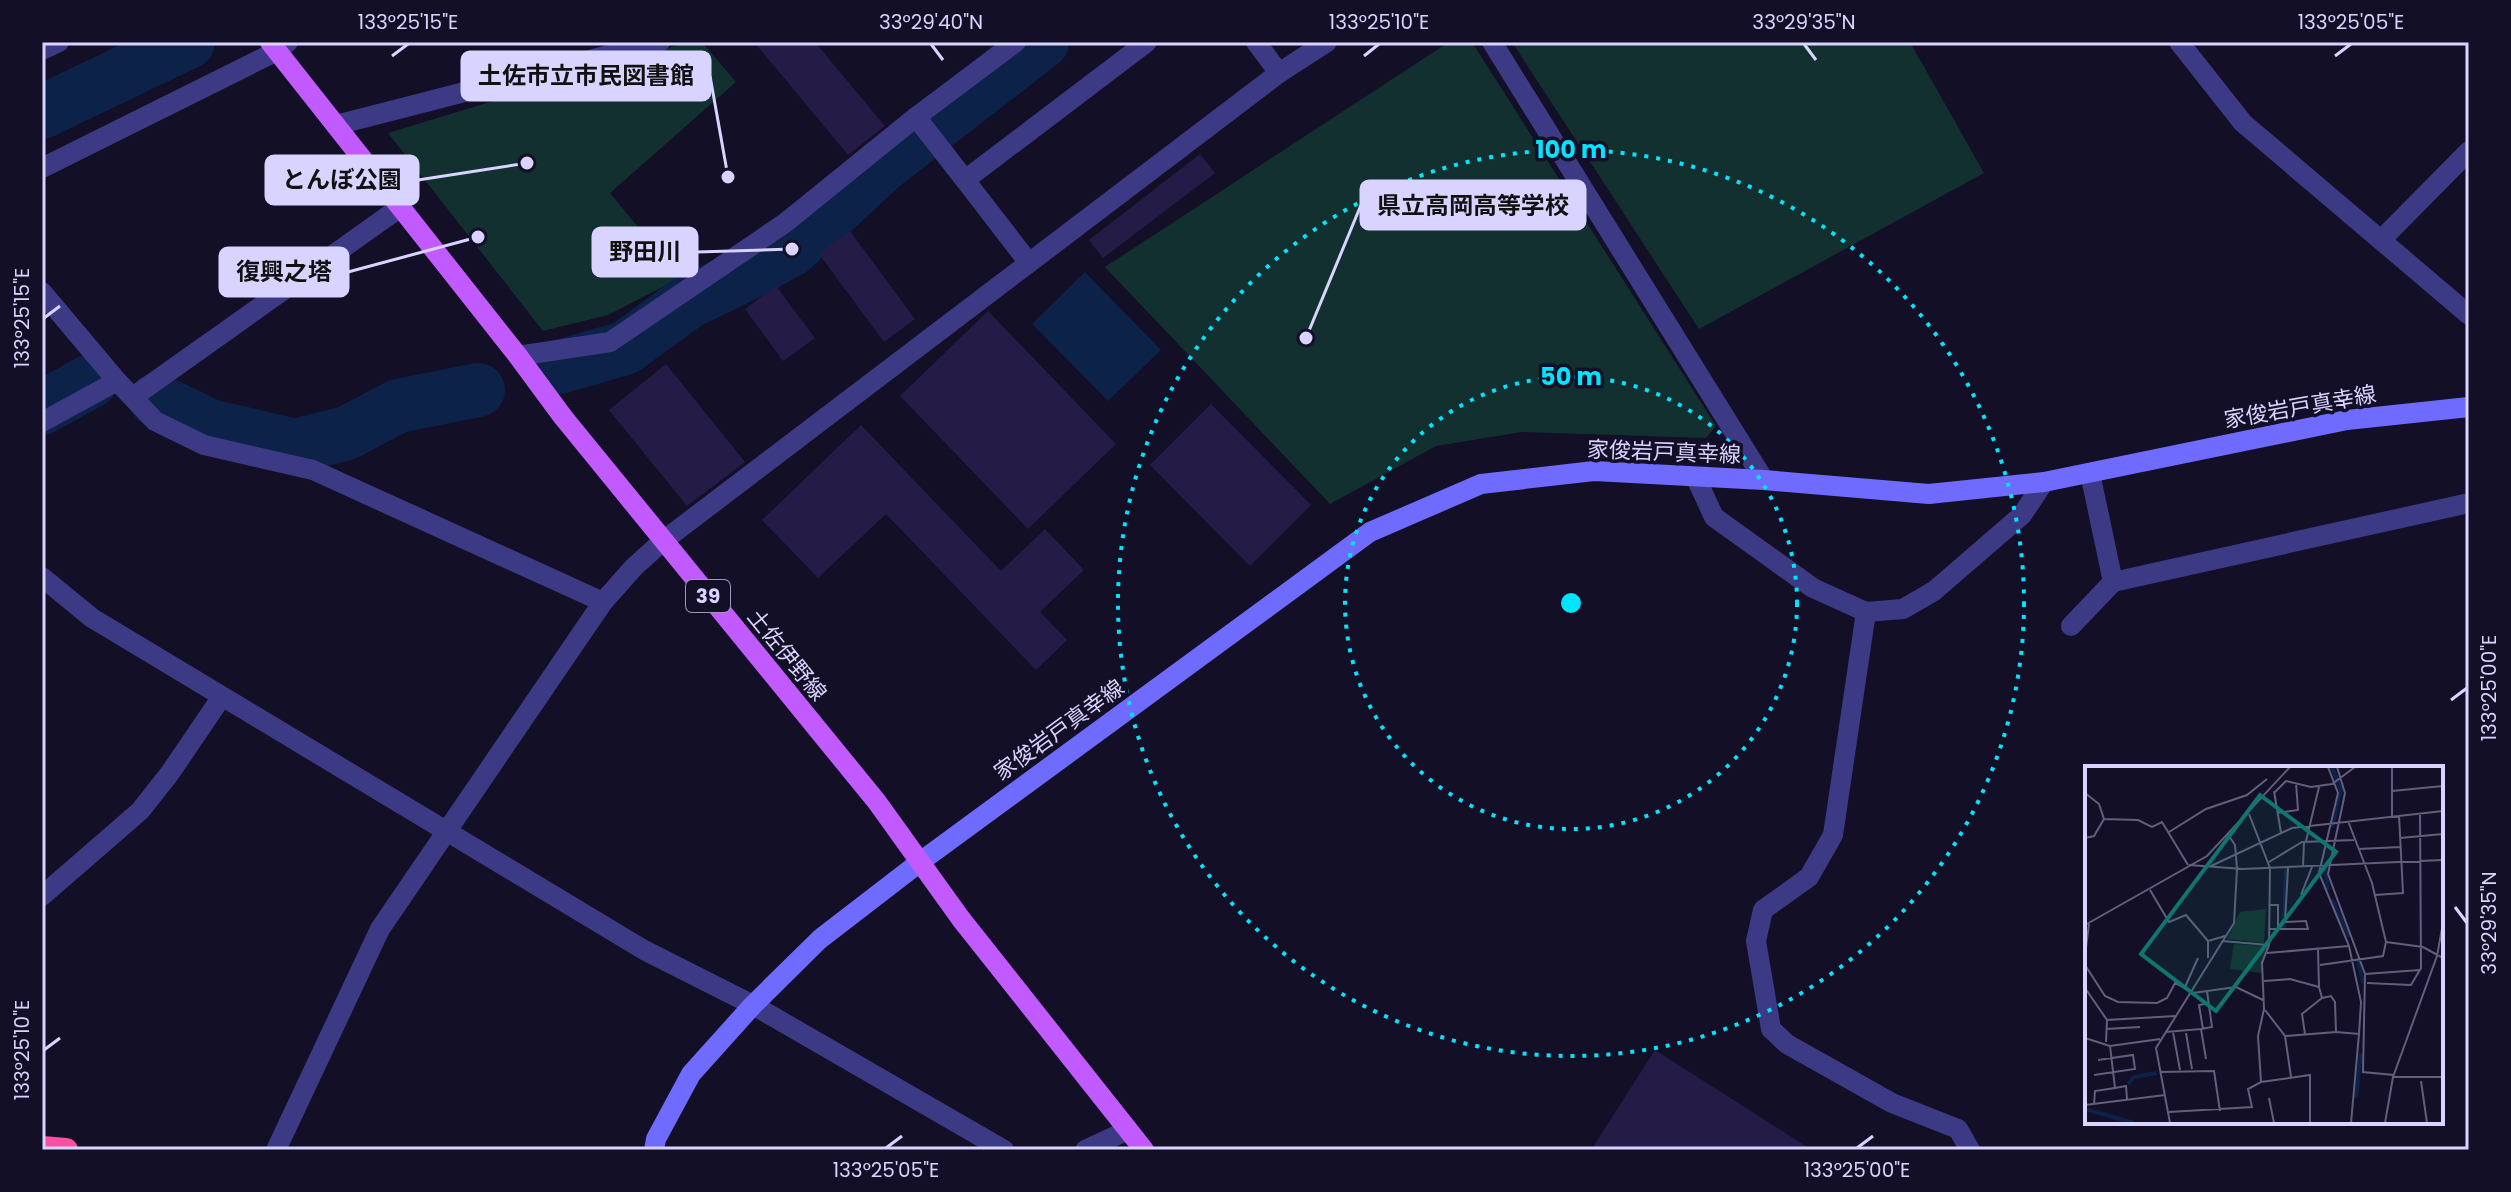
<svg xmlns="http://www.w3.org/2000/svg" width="2511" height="1192" viewBox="0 0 2511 1192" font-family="Poppins,'Noto Sans JP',sans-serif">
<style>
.green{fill:#12302f}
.water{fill:#0c2248}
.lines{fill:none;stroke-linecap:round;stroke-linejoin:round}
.river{stroke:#0c2248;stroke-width:54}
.building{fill:#241b47}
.street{stroke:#3d3a85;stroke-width:20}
.secondary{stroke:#6f6bff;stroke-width:20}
.primary{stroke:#c25bff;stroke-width:20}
.highway{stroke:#ff4fa3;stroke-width:24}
.ticks{fill:none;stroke:#d9d4ff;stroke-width:3}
.ring{fill:none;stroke:#00e5ff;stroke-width:4;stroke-dasharray:4 8}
.labels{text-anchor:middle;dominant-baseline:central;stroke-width:7;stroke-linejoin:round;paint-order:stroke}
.shield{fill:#130f26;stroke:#9e99be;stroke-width:2}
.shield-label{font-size:20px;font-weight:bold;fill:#d9d4ff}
.street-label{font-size:22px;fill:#d9d4ff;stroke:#130f26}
.inset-river{fill:none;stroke:#0c2248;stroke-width:4}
.inset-road{fill:none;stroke:#625e7d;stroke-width:2}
.view{fill:#0f766e;fill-opacity:0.15;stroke:#0f766e;stroke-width:4}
.inset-edge{fill:none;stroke:#d9d4ff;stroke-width:4}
.centre{fill:#00e5ff;stroke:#130f26;stroke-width:4}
.ring-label{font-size:24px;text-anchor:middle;font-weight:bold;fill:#00e5ff;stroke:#130f26;stroke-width:7;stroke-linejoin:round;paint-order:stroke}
.leader{fill:none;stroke:#d9d4ff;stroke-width:3}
.callout-dot{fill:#d9d4ff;stroke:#130f26;stroke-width:3}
.callout{fill:#d9d4ff;stroke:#d9d4ff;stroke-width:3}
.callout-label{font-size:24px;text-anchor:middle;font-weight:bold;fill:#111}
.neatline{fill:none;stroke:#d9d4ff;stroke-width:3}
.ticks-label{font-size:20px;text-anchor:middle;fill:#d9d4ff}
</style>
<rect width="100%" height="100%" fill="#130f26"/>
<g class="green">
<polygon points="688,42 702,42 736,82 610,193 680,278 608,315 543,331 388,133"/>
<polygon points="1449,42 1472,42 1716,426 1706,438 1522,432 1436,446 1330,504 1105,267"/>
<polygon points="1512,42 1910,42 1984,173 1699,329"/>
</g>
<polygon class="water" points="1085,272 1161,350 1108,401 1032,324"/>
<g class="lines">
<g class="river">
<polyline points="42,112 188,42"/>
<polyline points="559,367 625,348 688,302 750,272 792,249 883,165 1042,42"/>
<polyline points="156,400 210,426 295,446 347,433 398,406 478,390"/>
<polyline points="42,408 91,381"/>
</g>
</g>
<g class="building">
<polygon points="754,42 815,42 885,126 848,155"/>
<polygon points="1200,154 1215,173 1103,258 1089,240"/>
<polygon points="850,231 915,319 884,342 819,254"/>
<polygon points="776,286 815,338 783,361 745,309"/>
<polygon points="988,311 1116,444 1028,529 900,396"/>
<polygon points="666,364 745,462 687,506 609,410"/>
<polygon points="1211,404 1311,505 1250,566 1150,465"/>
<polygon points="861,425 1001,571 1045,529 1084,570 1040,612 1067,640 1036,670 886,514 818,578 762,520"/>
<polygon points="1655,1050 1812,1150 1591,1150"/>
</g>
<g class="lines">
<g class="street">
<polyline points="1256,42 1279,73"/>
<polyline points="1492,42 1764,480"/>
<polyline points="2179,42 2243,123 2469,315"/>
<polyline points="42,50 59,42"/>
<polyline points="916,117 965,180"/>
<polyline points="336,125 660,42"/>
<polyline points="42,168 277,51 288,42"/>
<polyline points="2381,240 2469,151"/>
<polyline points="1029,263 965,180 1147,42"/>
<polyline points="42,292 117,381 155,421 204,445 313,470 603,602"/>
<polyline points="518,356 610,342 785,223 916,117 1016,42"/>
<polyline points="133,397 402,206"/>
<polyline points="42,422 117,381"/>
<polyline points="1696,478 1714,517 1813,588 1866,612 1903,609 1934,591 2022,515 2044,482"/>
<polyline points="42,577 92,618 644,950 753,1005 1004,1150"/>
<polyline points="2113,582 2469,503"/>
<polyline points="1866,612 1833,835 1809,877 1763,910 1756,941 1771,1029 1787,1044 1892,1103 1958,1129 1970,1150"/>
<polyline points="2071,626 2113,582 2090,473"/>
<polyline points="42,896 140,811 170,773 221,698"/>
<polyline points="276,1150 380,929 603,602 634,567 663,541 1279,73 1327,42"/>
<polyline points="1085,1150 1128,1130"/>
</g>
<polyline class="secondary" points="654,1150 656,1139 691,1074 753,1005 820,939 920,862 1370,532 1481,484 1594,471 1764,480 1929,494 2044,482 2347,420 2469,407"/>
<polyline class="primary" points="270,42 518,356 563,417 877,802 961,919 1144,1150"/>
<polyline class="highway" points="42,1148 66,1150"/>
</g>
<path class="ticks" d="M 931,44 L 943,60M 1804,44 L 1816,60M 392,56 L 408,44M 1364,56 L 1379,44M 2335,56 L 2351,44M 44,318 L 60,306M 2451,700 L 2467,688M 2455,907 L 2467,923M 44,1050 L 60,1038M 886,1148 L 902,1136M 1857,1148 L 1873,1136"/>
<g class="ring">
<circle cx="1571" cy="603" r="226"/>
<circle cx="1571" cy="603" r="453"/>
</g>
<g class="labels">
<rect class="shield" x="686" y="580" width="44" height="32" rx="6"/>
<g class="shield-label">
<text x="708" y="596">39</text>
</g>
<g class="street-label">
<text transform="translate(2300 407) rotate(-10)">家俊岩戸真幸線</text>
<text transform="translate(1664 452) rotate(2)">家俊岩戸真幸線</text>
<text transform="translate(787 655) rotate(51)">土佐伊野線</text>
<text transform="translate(1059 730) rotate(-36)">家俊岩戸真幸線</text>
</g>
</g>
<g transform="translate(2085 766)">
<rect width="358" height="358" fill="#130f26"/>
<path d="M 181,143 L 179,177 L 142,173 L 155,146 ZM 149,178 L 183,180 L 176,207 L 145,203 Z" fill="#12302f"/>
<path class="inset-river" d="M 247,61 L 256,24 L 247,1M 239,98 L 243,124M 247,133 L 264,171M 199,162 L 201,104M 272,192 L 278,217M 43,318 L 49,311 L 72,307M 271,332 L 276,287M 0,343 L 49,357"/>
<path class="inset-road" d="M 243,1 L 253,27 L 234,107 L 264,180 L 276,236 L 274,268 L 251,266M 252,1 L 260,27 L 243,108 L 280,208 L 278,306 L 309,309M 189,25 L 196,67M 307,25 L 358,20M 190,26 L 201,15 L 226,21 L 247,18 L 270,1M 0,27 L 14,38 L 19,53M 192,47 L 213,44 L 211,17M 164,48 L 185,102 L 184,179 L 177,197 L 179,243 L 173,270 L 176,316M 307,50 L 307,1M 84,66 L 121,43 L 162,29 L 182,13M 142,67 L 150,79 L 152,102M 0,72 L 9,70 L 19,53 L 53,54 L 67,61 L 77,56 L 103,99M 315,72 L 358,68M 221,75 L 234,21M 273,83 L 315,81M 184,96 L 217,76 L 269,74M 104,99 L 158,103 L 358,94M 126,100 L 207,62 L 358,45M 218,101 L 219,76M 65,124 L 84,156 L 101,149 L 123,175M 216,129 L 227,101M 290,129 L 318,127 L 314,49M 185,139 L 193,139 L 193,163M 200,156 L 203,102M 0,159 L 122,90 L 205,1M 185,163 L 223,163 L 221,155 L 200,156M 137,175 L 184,179M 301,176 L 338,181 L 358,192M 182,187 L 264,180M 0,189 L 4,158M 123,192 L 123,175 L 140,170M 0,199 L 20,230 L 33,236 L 72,237 L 82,232 L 90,217 L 108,227 L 151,221 L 178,234M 235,199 L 298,190 L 301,176 L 287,117 L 263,55M 280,208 L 335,204M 179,215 L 205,213 L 234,221M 282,217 L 326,219 L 336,202 L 335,47M 100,221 L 113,192M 0,222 L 22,254M 180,244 L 200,270 L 206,311M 21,263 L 55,261M 116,263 L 127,261 L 122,225M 118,263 L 114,239 L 124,237M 80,266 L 116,263 L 121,293M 88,266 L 95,304M 101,267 L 107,303M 220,268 L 217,248 L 237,232M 200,270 L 251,266 L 250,236 L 246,230 L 237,232 L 234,221 L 233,184M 0,272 L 25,280 L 30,322M 21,276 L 22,254 L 90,250M 25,280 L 75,273M 76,306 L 129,305 L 135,345M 9,309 L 50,303 L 48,289 L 13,294M 308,311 L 358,311M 336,315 L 342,357M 184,332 L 189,357M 9,338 L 10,325 L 30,322 L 41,320 L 42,333M 0,339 L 80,329M 84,346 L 167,341 L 163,323 L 176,316 L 225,309 L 225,357M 85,357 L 71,282 L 149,157 L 152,103M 266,357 L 274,268M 300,357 L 308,311 L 352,190 L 358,157"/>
<path class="view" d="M 175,29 L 251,86 L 131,245 L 56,188 Z"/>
<rect width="358" height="358" class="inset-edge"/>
</g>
<circle cx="1571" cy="603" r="12" class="centre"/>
<g class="ring-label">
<text x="1571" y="158">100 m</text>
<text x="1571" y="385">50 m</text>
</g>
<path class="leader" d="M728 177L710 76M527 163L418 180M1306 338L1361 205M792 249L697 252M478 237L348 272"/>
<g class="callout-dot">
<circle cx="728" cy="177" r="8"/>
<circle cx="527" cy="163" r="8"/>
<circle cx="1306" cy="338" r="8"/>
<circle cx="792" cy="249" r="8"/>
<circle cx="478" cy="237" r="8"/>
</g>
<g class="callout">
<rect x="462" y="52" width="248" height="48" rx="8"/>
<rect x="266" y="156" width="152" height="48" rx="8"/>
<rect x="1361" y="181" width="224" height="48" rx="8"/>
<rect x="593" y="228" width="104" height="48" rx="8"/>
<rect x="220" y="248" width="128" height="48" rx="8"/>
</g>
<g class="callout-label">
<text x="586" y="84">土佐市立市民図書館</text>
<text x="342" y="188">とんぼ公園</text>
<text x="1473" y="214">県立高岡高等学校</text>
<text x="645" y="260">野田川</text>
<text x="284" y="280">復興之塔</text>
</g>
<rect width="2511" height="1192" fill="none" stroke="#130f26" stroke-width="88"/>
<rect x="44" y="44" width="2423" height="1104" class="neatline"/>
<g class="ticks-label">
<text x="408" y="29">133°25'15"E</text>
<text x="931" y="29">33°29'40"N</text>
<text x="1379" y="29">133°25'10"E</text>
<text x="1804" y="29">33°29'35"N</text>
<text x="2351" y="29">133°25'05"E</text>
<text transform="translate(22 318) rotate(-90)" y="7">133°25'15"E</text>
<text transform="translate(2489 688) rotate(-90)" y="7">133°25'00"E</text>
<text transform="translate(2489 923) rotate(-90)" y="7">33°29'35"N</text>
<text transform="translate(22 1050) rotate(-90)" y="7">133°25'10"E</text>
<text x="886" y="1177">133°25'05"E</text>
<text x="1857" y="1177">133°25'00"E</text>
</g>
</svg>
